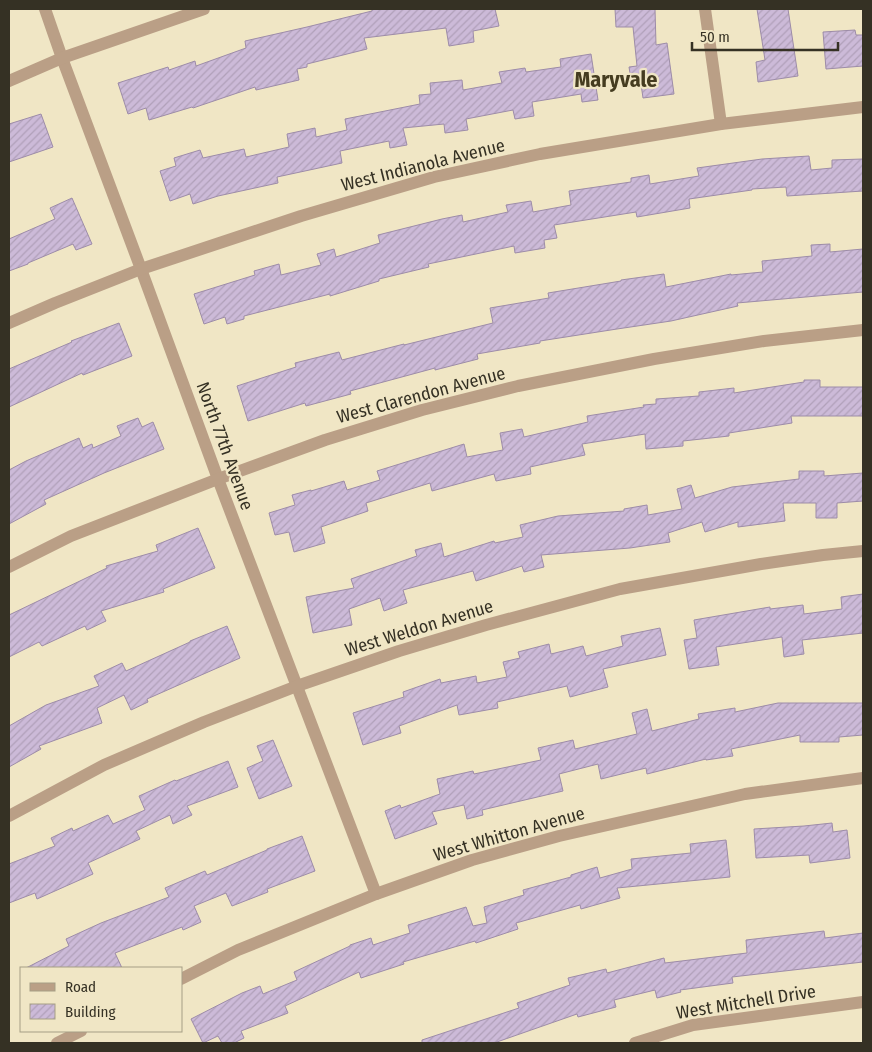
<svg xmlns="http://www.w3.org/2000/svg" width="872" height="1052" viewBox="0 0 872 1052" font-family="'Fira Sans Condensed',sans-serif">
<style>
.building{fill:url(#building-hatch);stroke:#9d8ca8}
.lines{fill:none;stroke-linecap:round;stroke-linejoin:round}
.minor{stroke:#ba9f86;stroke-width:12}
.labels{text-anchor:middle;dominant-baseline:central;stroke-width:4.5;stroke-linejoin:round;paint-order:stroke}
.street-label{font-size:18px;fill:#353124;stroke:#f0e6c5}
.district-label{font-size:22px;font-weight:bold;fill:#453c20;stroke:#f0e6c5}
</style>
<defs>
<pattern id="building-hatch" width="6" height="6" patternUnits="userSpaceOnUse" patternTransform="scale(1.25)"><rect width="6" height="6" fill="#ccbad8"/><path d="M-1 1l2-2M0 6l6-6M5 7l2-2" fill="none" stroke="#b0a0b9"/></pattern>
</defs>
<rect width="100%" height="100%" fill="#f0e6c5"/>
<g class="building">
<polygon points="372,9 495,9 499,26 473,31 474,42 449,46 446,28 364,38 367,49 307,64 307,67 297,69 299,80 256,90 255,87 193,108 192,107 149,120 146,108 128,114 118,83 168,67 169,70 195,61 196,66 246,48 245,41 307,27 372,11"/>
<polygon points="615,9 655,9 656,45 667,43 674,94 643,98 641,84 632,86 629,67 637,66 633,27 616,27"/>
<polygon points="757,9 788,9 798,76 758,82 756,62 765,60"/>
<polygon points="855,30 856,35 863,35 863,66 826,69 823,32"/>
<polygon points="591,54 598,100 582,102 581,94 532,102 534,116 515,119 513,110 466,119 468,130 445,133 444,124 403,128 407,145 390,148 389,141 340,151 342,163 277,177 278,183 218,196 193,204 190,194 170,201 160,171 176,166 174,158 200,150 203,158 244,149 246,157 289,147 287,134 315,128 316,137 347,130 345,119 420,104 419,95 431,94 430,83 462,80 463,90 502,83 499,72 525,68 526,72 561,67 560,59"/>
<polygon points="41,114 53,147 9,162 9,124"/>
<polygon points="809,156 811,170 832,168 832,160 863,159 863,191 787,196 786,187 752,189 752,190 689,199 690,208 637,217 636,212 554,225 557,238 544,240 545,248 515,253 514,246 428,264 429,267 379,279 379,281 330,296 330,294 244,316 244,319 227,324 225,317 204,324 194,294 255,275 254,271 279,264 281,275 321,265 317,254 334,249 336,257 380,243 378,235 442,219 462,215 463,222 508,212 506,205 531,201 533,212 571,205 569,191 631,182 631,178 649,175 650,184 699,176 697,168 762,159"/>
<polygon points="72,198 92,244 76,250 73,244 28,263 28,264 9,271 9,239 55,219 50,208"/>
<polygon points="830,244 830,252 863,249 863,292 737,303 738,306 671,321 617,329 540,341 540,343 477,354 478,359 435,370 435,368 350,391 351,394 306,406 305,403 248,421 237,386 296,367 295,363 339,352 342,360 404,344 404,345 493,323 490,308 549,298 548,293 621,281 621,280 664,274 666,287 731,274 731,275 763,272 762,261 812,256 811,245"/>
<polygon points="119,323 132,356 83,375 82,373 9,407 9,369 72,342 71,341"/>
<polygon points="804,380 820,380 820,387 863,387 863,416 791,416 792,423 729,433 729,436 683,441 683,446 646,449 645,434 582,444 585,455 530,467 531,474 496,481 494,474 432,491 430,483 366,503 368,511 321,527 325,543 294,552 289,532 275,535 269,513 295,505 292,495 311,490 311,491 344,481 347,490 380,480 377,471 464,444 467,457 503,450 500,433 522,429 524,437 588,422 587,416 644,407 643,405 656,404 656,399 699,396 699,392 734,388 734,393 804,382"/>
<polygon points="138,418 142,427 153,422 164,449 104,473 44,500 46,504 9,524 9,470 26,461 79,438 83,448 92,444 93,448 121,436 117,426"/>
<polygon points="799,471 824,471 824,476 863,473 863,501 837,503 837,518 816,518 816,503 783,503 785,521 738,527 738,522 705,532 702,522 668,533 670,542 630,548 541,555 544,567 524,572 522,566 476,581 473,571 403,590 407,603 384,611 380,598 349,609 352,625 313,633 306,597 354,588 351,579 417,556 415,550 441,543 444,557 494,541 495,543 523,537 520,525 558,516 624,511 624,509 647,505 648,515 682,509 677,489 691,485 695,498 732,487 799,479"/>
<polygon points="198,528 215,568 163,589 164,592 101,611 106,621 87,630 85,626 42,646 39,642 9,657 9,615 107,568 106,566 158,551 156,545"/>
<polygon points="863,594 863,633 802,640 804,654 784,657 782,637 716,647 719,665 689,669 684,640 697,638 694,620 770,607 770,609 803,605 804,614 842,609 841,597"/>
<polygon points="227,626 240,658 199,676 147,699 148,702 131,710 124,695 97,708 102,723 39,746 41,749 9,767 9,726 46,705 99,686 94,676 122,663 126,671 190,642 190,641"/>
<polygon points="660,628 666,655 603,669 608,687 570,697 567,686 497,702 498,708 459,715 457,705 399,726 401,733 363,745 353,713 404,697 403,692 440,679 441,683 476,676 477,683 507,677 503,662 520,658 518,652 549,644 551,654 583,646 586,656 623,646 621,636"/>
<polygon points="778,703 863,703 863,735 839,737 839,742 800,742 800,735 731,749 733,756 706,760 706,759 647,774 646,768 601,779 598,764 559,774 563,791 482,810 483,815 467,819 464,805 432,812 437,824 395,839 385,811 400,805 401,808 440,794 437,779 473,771 474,774 541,760 538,748 573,740 575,749 637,734 632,713 647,709 652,731 699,719 698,714 735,708 735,712"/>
<polygon points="273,740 292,786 259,799 247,768 263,761 257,746"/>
<polygon points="228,761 238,787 187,806 192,815 173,824 170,815 136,831 140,839 88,863 93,874 37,899 35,893 9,903 9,864 55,846 51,838 72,828 73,831 108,815 113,824 145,810 139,796 175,780 176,781"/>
<polygon points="832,823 833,832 847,830 850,858 810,863 809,855 756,858 754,829 804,826"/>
<polygon points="302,836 315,871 267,889 268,892 232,906 226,893 194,906 201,922 183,930 182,927 115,953 122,968 26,968 69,946 66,939 101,923 169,897 165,888 205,871 207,875 267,850 267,849"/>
<polygon points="726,840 730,877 617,888 620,898 581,909 580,905 516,923 518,929 476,943 475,941 403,962 404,964 361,978 359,972 285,1006 288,1013 241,1031 244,1038 234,1043 222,1043 218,1036 203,1043 191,1019 242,993 260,986 263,994 297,980 294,972 350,946 350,945 371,938 373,945 410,933 408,925 466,907 473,926 487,923 484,907 524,895 523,890 571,877 571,875 597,867 600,878 632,869 631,859 691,853 690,844"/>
<polygon points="824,931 825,938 863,933 863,962 732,977 733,983 680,990 681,992 657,998 655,990 614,1000 616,1007 578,1017 577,1014 494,1043 422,1043 422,1040 519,1008 517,1003 570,985 568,978 606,969 607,973 664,958 665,963 747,953 746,940"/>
</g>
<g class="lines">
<g class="minor">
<polyline points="45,9 62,58 141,269 218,479 376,894"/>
<polyline points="705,9 721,124"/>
<polyline points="9,81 62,58 204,9"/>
<polyline points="9,323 55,303 141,269 301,216 434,177 540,154 721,124 863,107"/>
<polyline points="9,567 71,536 218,479 325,440 422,410 518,386 654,359 764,341 863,330"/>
<polyline points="9,816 104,765 204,722 297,686 399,651 486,625 620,589 761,564 823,555 863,551"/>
<polyline points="181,979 238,950 376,894 472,860 559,836 745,794 863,778"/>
<polyline points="57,1043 81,1031"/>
<polyline points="635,1043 693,1025 863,1002"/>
</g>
</g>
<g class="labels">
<g class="street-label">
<text transform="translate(423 165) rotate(-14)">West Indianola Avenue</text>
<text transform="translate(421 395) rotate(-15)">West Clarendon Avenue</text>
<text transform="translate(225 446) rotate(70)">North 77th Avenue</text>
<text transform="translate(419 628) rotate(-17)">West Weldon Avenue</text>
<text transform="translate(509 834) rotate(-16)">West Whitton Avenue</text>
<text transform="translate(746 1002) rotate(-9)">West Mitchell Drive</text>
</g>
<g class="district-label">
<text x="616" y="79">Maryvale</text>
</g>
</g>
<rect width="872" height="1052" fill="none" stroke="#353124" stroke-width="20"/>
<rect x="20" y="967" width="162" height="65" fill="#f0e6c5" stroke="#a59e85"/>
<rect x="30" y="983" width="25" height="8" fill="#ba9f86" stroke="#a59e85"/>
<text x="65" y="992" font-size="15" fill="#353124">Road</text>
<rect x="30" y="1004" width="25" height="15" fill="url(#building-hatch)" stroke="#a59e85"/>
<text x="65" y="1017" font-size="15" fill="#353124">Building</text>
<path d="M692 42v8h146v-8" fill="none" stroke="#353124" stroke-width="2.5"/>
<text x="700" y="42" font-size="15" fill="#353124" stroke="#f0e6c5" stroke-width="4" paint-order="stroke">50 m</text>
</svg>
